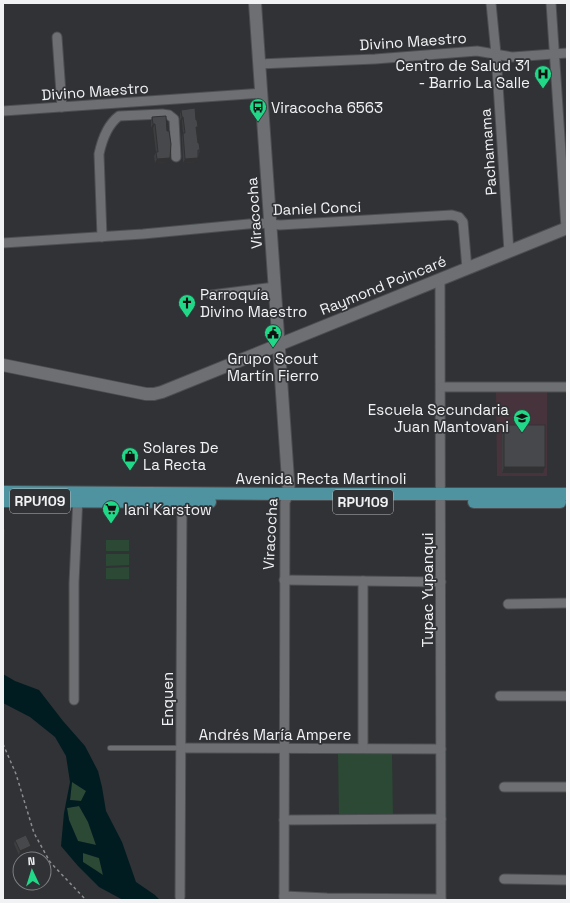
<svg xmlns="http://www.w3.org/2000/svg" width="570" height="903" viewBox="0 0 570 903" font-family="'Space Grotesk',sans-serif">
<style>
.education{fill:#47333b}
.green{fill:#2b4935}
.water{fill:#001c21;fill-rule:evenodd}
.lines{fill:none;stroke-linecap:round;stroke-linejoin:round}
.lane-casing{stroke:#4c4e51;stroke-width:6}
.street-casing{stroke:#4c4e51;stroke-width:11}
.secondary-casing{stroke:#4c4e51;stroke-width:14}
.primary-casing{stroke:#4c4e51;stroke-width:14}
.path{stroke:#8b8c8f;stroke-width:1.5;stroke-dasharray:3 3;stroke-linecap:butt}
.lane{stroke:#6d6f72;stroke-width:4.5}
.street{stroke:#6d6f72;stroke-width:9}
.secondary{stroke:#6d6f72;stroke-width:12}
.primary{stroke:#4f93a0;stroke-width:12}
.wall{fill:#3d3e40}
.shaded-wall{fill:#323234}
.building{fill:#47484b;stroke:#323234}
.labels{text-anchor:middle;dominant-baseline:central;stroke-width:3.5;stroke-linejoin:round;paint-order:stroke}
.shield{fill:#303235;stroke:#b7b8bb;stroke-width:1}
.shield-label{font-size:14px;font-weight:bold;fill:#f1f2f4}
.street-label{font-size:15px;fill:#f1f2f4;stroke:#303235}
.poi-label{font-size:15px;fill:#f1f2f4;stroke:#303235;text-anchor:start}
</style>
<rect width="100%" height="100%" fill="#303235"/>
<polygon class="education" points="496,390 547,390 547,476 497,476"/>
<g class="green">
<rect x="106" y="540" width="23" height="11"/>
<polygon points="106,554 129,554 129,565 106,566"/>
<polygon points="129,567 129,579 106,579 106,568"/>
<polygon points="338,753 392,753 393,818 339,818"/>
<polygon points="72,782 86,791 81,801 70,800"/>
<polygon points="79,806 88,822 96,845 78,841 69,820 67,808"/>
<polygon points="83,853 99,858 103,875 83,862"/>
</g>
<path class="water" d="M 3,674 L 15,681 L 39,690 L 63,721 L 85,746 L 98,771 L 102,787 L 106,811 L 122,842 L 136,882 L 155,895 L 160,900 L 123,900 L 99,887 L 78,866 L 61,846 L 64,813 L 70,782 L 66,756 L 55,737 L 30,717 L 3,703 ZM 72,782 L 86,791 L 81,801 L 70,800 ZM 79,806 L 88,822 L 96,845 L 78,841 L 69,820 L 67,808 ZM 83,853 L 99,858 L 103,875 L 83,862 Z"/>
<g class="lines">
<g class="lane-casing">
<polyline id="lane" points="110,748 181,748"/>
</g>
<g class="street-casing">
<g id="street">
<polyline points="491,3 496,54 509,252"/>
<polyline points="551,3 566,228"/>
<polyline points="57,37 62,107"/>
<polyline points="259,64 375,59 477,51 512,57 567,53"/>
<polyline points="3,111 262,93"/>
<path d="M 102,237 L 99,154 C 102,140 107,125 119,116 L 162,114 L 169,115 L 174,119 L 176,157"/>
<polyline points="3,243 143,234 259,223 280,225 452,215 459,217 463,222 467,269"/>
<polyline points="440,280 441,900"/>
<polyline points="211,295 275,287"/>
<polyline points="442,387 567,387"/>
<polyline points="284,580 441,582"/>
<polyline points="508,604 567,603"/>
<polyline points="500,696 567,696"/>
<polyline points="74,700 74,583 78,496"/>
<polyline points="181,748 441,749"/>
<polyline points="363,748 363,581"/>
<polyline points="504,787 567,787"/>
<polyline points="284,820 441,819"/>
<polyline points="504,879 567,880"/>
<polyline points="284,896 327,898 441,899"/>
<polyline points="180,897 182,502"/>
<polyline points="284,900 285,502 289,494"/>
</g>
</g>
<g class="secondary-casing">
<g id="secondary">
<polyline points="255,3 289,494"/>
<polyline points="3,365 146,394 154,394 162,392 567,228"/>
</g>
</g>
<g class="primary-casing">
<g id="primary">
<polyline points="3,492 289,494 567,494"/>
<polyline points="3,501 210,502"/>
<polyline points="474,502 560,502"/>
</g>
</g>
<polyline class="path" points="3,744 16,774 34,833 50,862 86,900"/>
<use href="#lane" class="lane"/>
<use href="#street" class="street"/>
<use href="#secondary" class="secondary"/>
<use href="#primary" class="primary"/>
</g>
<g class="wall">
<polygon points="181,110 197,130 198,143 200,150 197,162 183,163 182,137 183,133 182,121 180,121 180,114"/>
<polygon points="152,117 167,131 170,158 169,162 155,163 154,156 156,152 153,128 151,128 151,121"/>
<polygon points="504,425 543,473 502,473 502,431"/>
<polygon points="15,840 29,850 19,855 14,844"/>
</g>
<g class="shaded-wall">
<polygon points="182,117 183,117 182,121 180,121"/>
<polygon points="153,124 155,124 153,128 151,128"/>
<polygon points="170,158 169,162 155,163 157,159"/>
<polygon points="198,158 197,162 183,163 185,159"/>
<polygon points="504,467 545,467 543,473 502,473"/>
<polygon points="31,846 29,850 19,855 20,851"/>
</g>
<g class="building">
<polygon points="195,108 196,120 197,120 198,127 196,127 198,143 199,143 200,150 198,150 198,158 185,159 183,133 185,133 183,117 182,117 181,110"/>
<polygon points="166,116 167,131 169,131 171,144 170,158 157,159 156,152 158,152 155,124 153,124 152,117"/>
<rect x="504" y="425" width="41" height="42"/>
<polygon points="3,529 5,529 4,592 3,592"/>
<polygon points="26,835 31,846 20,851 15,840"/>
</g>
<defs>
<g id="hospital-pin" transform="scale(0.9)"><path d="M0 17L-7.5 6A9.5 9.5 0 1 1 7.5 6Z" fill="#20d887" stroke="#303235"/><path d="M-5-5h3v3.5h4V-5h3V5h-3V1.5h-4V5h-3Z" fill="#111"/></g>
<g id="bus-pin" transform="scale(0.9)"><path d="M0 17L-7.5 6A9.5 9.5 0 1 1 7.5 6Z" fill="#20d887" stroke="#303235"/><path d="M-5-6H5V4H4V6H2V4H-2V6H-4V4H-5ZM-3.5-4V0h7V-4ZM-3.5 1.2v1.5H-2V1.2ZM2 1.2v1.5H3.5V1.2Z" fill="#111"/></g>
<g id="church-pin" transform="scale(0.9)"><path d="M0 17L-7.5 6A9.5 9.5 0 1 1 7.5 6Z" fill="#20d887" stroke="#303235"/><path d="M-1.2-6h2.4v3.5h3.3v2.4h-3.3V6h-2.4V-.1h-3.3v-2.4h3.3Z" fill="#111"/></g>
<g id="civic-pin" transform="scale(0.9)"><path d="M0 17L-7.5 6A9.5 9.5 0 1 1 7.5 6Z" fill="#20d887" stroke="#303235"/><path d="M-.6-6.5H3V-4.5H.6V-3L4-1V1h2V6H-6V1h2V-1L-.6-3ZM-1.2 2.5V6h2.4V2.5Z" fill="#111"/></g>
<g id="school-pin" transform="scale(0.9)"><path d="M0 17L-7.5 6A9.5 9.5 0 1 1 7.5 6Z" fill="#20d887" stroke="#303235"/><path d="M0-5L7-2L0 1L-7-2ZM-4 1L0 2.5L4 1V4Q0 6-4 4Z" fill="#111"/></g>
<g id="shop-pin" transform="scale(0.9)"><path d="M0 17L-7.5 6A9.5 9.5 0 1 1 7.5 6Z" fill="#20d887" stroke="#303235"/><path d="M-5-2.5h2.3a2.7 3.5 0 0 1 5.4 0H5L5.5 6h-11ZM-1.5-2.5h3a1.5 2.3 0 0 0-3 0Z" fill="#111"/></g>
<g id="supermarket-pin" transform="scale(0.9)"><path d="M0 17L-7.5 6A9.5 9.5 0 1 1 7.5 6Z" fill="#20d887" stroke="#303235"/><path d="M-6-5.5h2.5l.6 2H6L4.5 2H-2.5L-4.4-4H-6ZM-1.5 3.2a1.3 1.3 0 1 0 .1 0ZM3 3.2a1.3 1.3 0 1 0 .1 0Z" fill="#111"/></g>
</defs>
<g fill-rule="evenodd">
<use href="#hospital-pin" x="543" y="74"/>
<use href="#bus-pin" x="258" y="107"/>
<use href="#church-pin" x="187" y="303"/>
<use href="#civic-pin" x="273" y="333"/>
<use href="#school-pin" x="522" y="418"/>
<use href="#shop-pin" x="130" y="456"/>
<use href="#supermarket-pin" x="111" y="509"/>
</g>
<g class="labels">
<g class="shield">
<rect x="10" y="489" width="60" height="24" rx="3"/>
<rect x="333" y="490" width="60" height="24" rx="3"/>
</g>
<g class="shield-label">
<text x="40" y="501">RPU109</text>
<text x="363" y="502">RPU109</text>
</g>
<g class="street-label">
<text transform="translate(413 41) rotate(-4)">Divino Maestro</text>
<text transform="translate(95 91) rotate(-4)">Divino Maestro</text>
<text transform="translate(488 152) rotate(-94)">Pachamama</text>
<text transform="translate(317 208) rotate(-2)">Daniel Conci</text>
<text transform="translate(254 213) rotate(-94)">Viracocha</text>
<text transform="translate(383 285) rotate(-22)">Raymond Poincaré</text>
<text x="321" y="478">Avenida Recta Martinoli</text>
<text transform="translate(270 534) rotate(-87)">Viracocha</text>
<text transform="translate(427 590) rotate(-90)">Tupac Yupanqui</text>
<text transform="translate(167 699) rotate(-90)">Enquen</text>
<text x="275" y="734">Andrés María Ampere</text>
</g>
<g class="poi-label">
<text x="530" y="65" text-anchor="end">Centro de Salud 31<tspan x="530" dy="17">- Barrio La Salle</tspan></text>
<text x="271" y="107">Viracocha 6563</text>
<text x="200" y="294">Parroquía<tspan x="200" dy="17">Divino Maestro</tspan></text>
<text x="273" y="358" text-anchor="middle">Grupo Scout<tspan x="273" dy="17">Martín Fierro</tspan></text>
<text x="509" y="409" text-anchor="end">Escuela Secundaria<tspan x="509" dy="17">Juan Mantovani</tspan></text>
<text x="143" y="447">Solares De<tspan x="143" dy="17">La Recta</tspan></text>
<text x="124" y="509">Iani Karstow</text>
</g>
</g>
<rect width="570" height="903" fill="none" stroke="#f1f2f4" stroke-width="8"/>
<g transform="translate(32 871) rotate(356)"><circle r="19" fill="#303235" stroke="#7d7f81"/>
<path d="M0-3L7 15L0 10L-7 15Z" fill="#20d887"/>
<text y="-6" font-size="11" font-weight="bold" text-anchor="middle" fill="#f1f2f4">N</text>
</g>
</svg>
